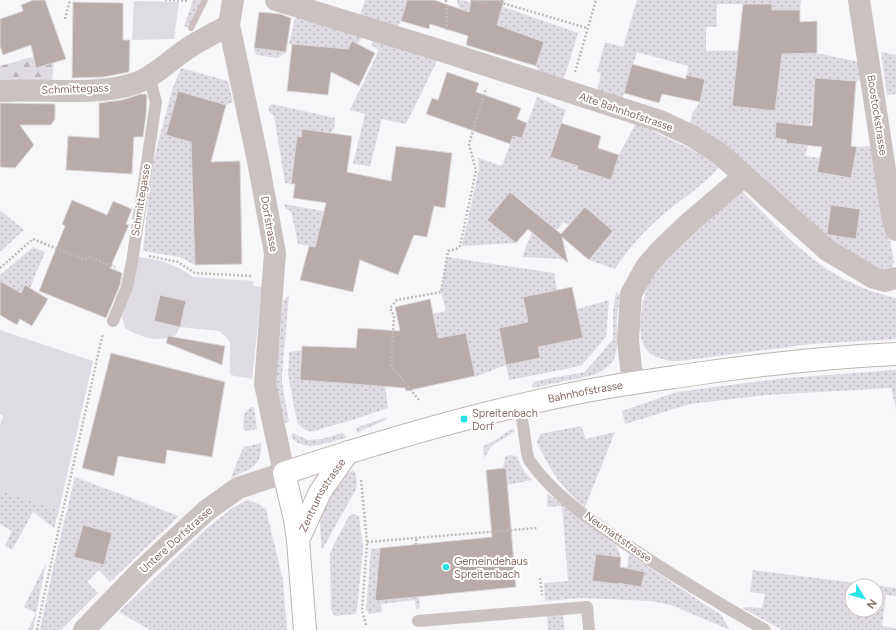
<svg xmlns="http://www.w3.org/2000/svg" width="896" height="630" viewBox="0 0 896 630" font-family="Figtree,sans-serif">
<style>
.grass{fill:url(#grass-dots);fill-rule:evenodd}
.forest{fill:url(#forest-firs)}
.green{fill:#dedbe3}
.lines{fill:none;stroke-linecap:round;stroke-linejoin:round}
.stream{stroke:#cdbfbf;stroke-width:6}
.building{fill:#b8aba9;stroke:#d9d9db}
.secondary-casing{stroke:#beb5b2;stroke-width:24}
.path{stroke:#c1bcba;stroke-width:2.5;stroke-dasharray:2 2;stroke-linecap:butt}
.lane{stroke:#c9c2c0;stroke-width:12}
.street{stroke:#c9c2c0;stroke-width:22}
.secondary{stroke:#fff;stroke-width:22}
.poi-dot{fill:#2ae3e6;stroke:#fff;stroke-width:1.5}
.labels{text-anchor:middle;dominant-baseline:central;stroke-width:4;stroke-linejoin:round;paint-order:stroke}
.street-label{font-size:11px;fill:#886f68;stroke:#fff}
.poi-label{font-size:11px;fill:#886f68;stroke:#fff;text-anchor:start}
</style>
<defs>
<pattern id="grass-dots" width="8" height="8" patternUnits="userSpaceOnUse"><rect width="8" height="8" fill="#dedbe3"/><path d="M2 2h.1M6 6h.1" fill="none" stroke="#bab6bc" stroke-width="1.8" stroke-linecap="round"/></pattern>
<pattern id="forest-firs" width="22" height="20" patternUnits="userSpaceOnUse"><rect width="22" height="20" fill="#dedbe3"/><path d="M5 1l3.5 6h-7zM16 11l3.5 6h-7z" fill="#bab6bc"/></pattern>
</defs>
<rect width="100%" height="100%" fill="#f7f7f9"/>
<g class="grass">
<polygon points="193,0 208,0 194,29 184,26"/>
<polygon points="365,0 407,0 401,21 396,29 360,16"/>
<polygon points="457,0 462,0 491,8 492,3 578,33 563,82 539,73 536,66 544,42 497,25 498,21 459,8"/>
<polygon points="637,0 801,0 800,10 772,10 772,4 717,4 717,27 706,27 706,51 788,50 789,53 817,53 859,62 861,80 856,81 815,78 812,119 810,125 794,124 776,125 775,138 787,140 786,143 808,145 805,156 820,158 817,172 851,178 857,147 872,146 894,261 892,268 886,273 862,265 690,124 692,114 700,102 705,79 687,75 688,66 637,52 622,100 597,92 601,73 597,72 605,42 623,47"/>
<polygon points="296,14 363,36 358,44 352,41 347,51 328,47 289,44"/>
<polygon points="373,40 437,61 406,124 382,119 370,166 353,164 365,114 350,110 379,50 371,45"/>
<polygon points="254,48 286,52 278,58 256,55"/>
<polygon points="881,52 896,55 896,94 887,95"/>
<polygon points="181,68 228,81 233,102 226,105 178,91 214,148 212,162 192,162 195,265 180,257 143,251 151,170 172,90"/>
<path d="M 537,97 L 566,110 L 550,156 L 578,166 L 577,169 L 611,180 L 619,155 L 636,123 L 716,161 L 720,166 C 703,187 679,200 659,218 C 643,233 627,250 615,269 L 589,260 L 613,231 L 585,207 L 569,226 L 564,222 L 545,243 L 563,259 L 522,257 L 539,215 L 511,192 L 488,220 L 516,243 L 462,246 L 479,169 L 478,158 L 502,166 L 513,136 L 522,138 Z"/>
<polygon points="272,104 335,118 334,129 330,133 297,137 291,184 285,183 274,116 268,110 269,106"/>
<path d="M 741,190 C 790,240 825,282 896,298 L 896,339 L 811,344 L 679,361 L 670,361 L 656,357 L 649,353 L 644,346 L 641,338 L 640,325 L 643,301 L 648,285 L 665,257 Z"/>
<polygon points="284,204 323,211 315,247 298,244 291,211 285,208"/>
<polygon points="0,210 24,230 0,252"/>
<polygon points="33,247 45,252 30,288 25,285 21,293 3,282 0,284 0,275"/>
<polygon points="447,257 554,273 557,290 523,297 528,322 499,328 506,365 540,358 538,347 582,338 577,309 609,300 606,337 582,365 566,369 509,380 506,365 475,377 466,333 397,347 400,321 446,311 441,292"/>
<polygon points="616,292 620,295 617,318 617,348 614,360 606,368 594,375 532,388 532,385 536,381 585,372 613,339 613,312"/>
<polygon points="289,295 282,375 282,383 289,421 286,423 284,422 276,389 276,375 283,301"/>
<polygon points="302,350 300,380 385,386 388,408 359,418 310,432 302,428 297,422 288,374 289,352"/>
<polygon points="896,370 896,409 891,388 766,395 690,404 625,424 622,411 677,392 722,386 787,378"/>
<polygon points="251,407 254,407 257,429 246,431 243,428 244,414"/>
<polygon points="384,418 387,419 357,433 356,428"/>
<path d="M 581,426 L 586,439 L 615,432 L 585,507 C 563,491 548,467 537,442 L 540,434 Z"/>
<path d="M 512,429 L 515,431 C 501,443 492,439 484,460 L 483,446 L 492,442 Z"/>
<path d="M 293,433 L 308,440 L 321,439 L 342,433 L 346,436 L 345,438 C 329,442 302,454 291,436 Z"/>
<path d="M 261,443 C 263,467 249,469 231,478 L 242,450 L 244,447 Z"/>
<path d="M 509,455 L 517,456 C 520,466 525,473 532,480 L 508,485 L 506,468 L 503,468 L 505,457 Z"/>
<path d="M 353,470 C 358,476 357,482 356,489 L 322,550 L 320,528 L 321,510 L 341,477 Z"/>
<polygon points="75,477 179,516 110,582 99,570 87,582 98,593 61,630 40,630 54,564"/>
<polygon points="0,490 59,510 54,528 33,512 12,550 5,546 12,531 0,524"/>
<polygon points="547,493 616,545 621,557 620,567 627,568 629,554 721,615 730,630 671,605 651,601 582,598 545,601 544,583 568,581 562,506 547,507"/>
<polygon points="248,500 259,504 266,509 283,580 287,630 150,630 119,612 205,530 232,508"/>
<polygon points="353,514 359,516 363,547 357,611 355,614 335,616 331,610 330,554 333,546 349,516"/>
<polygon points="380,548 375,601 419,596 420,608 416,609 415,600 381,604 382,612 369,614 366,610 371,549"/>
<polygon points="46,563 33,630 28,630 36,613 24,607"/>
<path d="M 753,570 L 896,588 L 896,596 L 886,595 L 882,626 L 896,628 L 896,630 L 782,630 L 742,608 L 749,607 L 762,608 L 765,594 L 750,592 ZM 852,586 L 876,586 L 876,610 L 852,610 Z"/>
<polygon points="563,615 565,630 548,630 547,616"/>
</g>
<polygon class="forest" points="39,57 54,62 52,80 0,81 0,66 28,58"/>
<g class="green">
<polygon points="134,1 179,2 174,39 132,40"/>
<path d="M 139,257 L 162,261 L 181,269 L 193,277 L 254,281 L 253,286 L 262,287 L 252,379 L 230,375 L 230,342 L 226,337 L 219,331 L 180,327 L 176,335 C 158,343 142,338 125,328 L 122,316 Z"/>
<polygon points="0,330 93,361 59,510 0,490 0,426 3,416 0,414"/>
</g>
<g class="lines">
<polyline class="stream" points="191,28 205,0"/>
</g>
<g class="building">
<polygon points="33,0 45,0 66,59 36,68 31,45 3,55 0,46 0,19 23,11 21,5"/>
<polygon points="407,0 434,0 469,12 471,0 504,0 497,25 544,42 536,66 466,45 468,36 430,24 429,29 401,21"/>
<polygon points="73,2 123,3 123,40 130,40 129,72 103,77 72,78"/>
<polygon points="743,4 772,4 772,10 800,10 800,22 817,21 817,53 782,54 775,111 732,106"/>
<polygon points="259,12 280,14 291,18 286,52 254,48"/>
<polygon points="352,41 375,53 359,86 331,72 328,95 287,91 292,44 348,49"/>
<polygon points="632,64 686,79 686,75 705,79 700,102 662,94 659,103 624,93"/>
<polygon points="447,72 479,83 476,92 521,108 517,119 527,123 522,138 513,136 510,144 426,114 432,98 438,100"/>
<polygon points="815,78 856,81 851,146 857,147 851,178 817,172 822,147 786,143 787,140 775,138 776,122 812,126"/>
<polygon points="178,91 226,105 211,162 240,161 242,264 195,265 191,142 166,135"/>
<polygon points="141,94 146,94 147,96 146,115 143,137 134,137 132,174 66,170 68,136 99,138 99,103 122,100"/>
<polygon points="0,103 55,104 55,119 51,125 20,125 34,145 15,168 0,167"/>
<polygon points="561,123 601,136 598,148 619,155 611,180 577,169 578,166 550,157"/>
<polygon points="302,129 352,136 347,172 391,181 396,146 452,153 445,208 434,206 427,237 414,235 398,275 360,260 353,292 300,280 309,246 315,247 326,203 293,198 295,184 291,184 297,136 301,137"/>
<polygon points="510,192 561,234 585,207 613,231 589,260 562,237 568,263 528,229 516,243 487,220"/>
<polygon points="72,200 107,215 113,201 132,209 126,224 129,225 110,268 122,273 120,285 106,318 39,291 65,226 62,224"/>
<polygon points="831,205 860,209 856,239 829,235 827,233"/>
<polygon points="0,281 21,293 25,285 48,299 32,326 20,319 17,325 0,315"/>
<polygon points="572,287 583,338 538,347 540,358 506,365 499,328 528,322 523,297"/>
<polygon points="160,295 186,301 180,327 154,321"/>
<polygon points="430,299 438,338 466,333 475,376 406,391 405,388 300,380 302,346 356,348 358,328 400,331 395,307"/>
<polygon points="168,336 225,346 222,365 166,343"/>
<polygon points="111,353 225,382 212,457 167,450 165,464 118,456 114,476 82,468"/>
<polygon points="506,468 516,587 375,601 380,548 492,537 486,470"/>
<polygon points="83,525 112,533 104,565 74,557"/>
<polygon points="596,554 621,557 620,567 645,572 641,587 618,583 617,584 592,581"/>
</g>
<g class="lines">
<g class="secondary-casing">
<g id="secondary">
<path id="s1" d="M 298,540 L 320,492 L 348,452"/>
<path id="s2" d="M 305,630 L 298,540 L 295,519 L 284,473 C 381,441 480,412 581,392 C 621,384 662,379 702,373 C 766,364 831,357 896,354"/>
</g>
</g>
<g class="path">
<polyline points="165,0 189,1"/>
<polyline points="446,0 447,31"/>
<polyline points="471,0 486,4 487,0"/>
<polyline points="492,0 587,28"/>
<polyline points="65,19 70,0"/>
<polyline points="575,72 596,0"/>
<polyline points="149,256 178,262 195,273 253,276"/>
<polyline points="0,268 33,239 85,260 89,257 115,267"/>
<polyline points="419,400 391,366 394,316 390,308 397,300 441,292 448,251 456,249 460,246 476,171 469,144 486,88"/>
<polyline points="361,480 367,542 362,611 366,625"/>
<polyline points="367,542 537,528"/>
<polyline points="416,545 417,537"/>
<polyline points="540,578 542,595"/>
<path d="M 37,630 C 56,536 79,444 99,350 L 103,334"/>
</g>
<g class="lane">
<polyline points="113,321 127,287 132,262 156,102 149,76"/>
<path d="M 520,405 L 527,453 L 529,460 C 554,496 592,521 627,545 C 672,575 718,603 765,630"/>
<polyline points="418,621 587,607 589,630"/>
</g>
<g class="street">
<polyline points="276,0 442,51 660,121 692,136 719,153 827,250 874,278 885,281 896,278"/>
<polyline points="859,0 892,216 896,230"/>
<path d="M 0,91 C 43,88 96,97 136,83 C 155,76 170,60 187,49 C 200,40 215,33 229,25"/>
<polyline points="635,383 631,368 628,340 631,294 646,267 660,251 690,222 744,176"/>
<polyline points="84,630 143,569 206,511 238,488 284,473 265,384 275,253 258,161 229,25 233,0"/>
</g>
<use href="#secondary" class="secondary"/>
</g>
<g class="poi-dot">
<rect x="460" y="415" width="8" height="8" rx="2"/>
<circle cx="446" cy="567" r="4"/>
</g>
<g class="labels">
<g class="street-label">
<text transform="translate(75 89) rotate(-2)">Schmittegass</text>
<text transform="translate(626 112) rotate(19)">Alte Bahnhofstrasse</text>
<text transform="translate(877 115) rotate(81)">Boostockstrasse</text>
<text transform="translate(141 200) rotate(-81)">Schmittegasse</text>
<text transform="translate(269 224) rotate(80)">Dorfstrasse</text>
<text stroke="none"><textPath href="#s2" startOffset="471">Bahnhofstrasse</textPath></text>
<text stroke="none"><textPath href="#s1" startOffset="51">Zentrumsstrasse</textPath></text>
<text transform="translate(618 537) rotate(35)">Neumattstrasse</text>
<text transform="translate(176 540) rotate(-42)">Untere Dorfstrasse</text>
</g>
<g class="poi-label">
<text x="472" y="413">Spreitenbach<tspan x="472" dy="13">Dorf</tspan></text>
<text x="454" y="561">Gemeindehaus<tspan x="454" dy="13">Spreitenbach</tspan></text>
</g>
</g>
<g transform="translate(864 598) rotate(127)"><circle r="19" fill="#ffffff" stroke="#cfc5c3"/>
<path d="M0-3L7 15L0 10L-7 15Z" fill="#2ae3e6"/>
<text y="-6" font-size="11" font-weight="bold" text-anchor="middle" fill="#886f68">N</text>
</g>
</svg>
